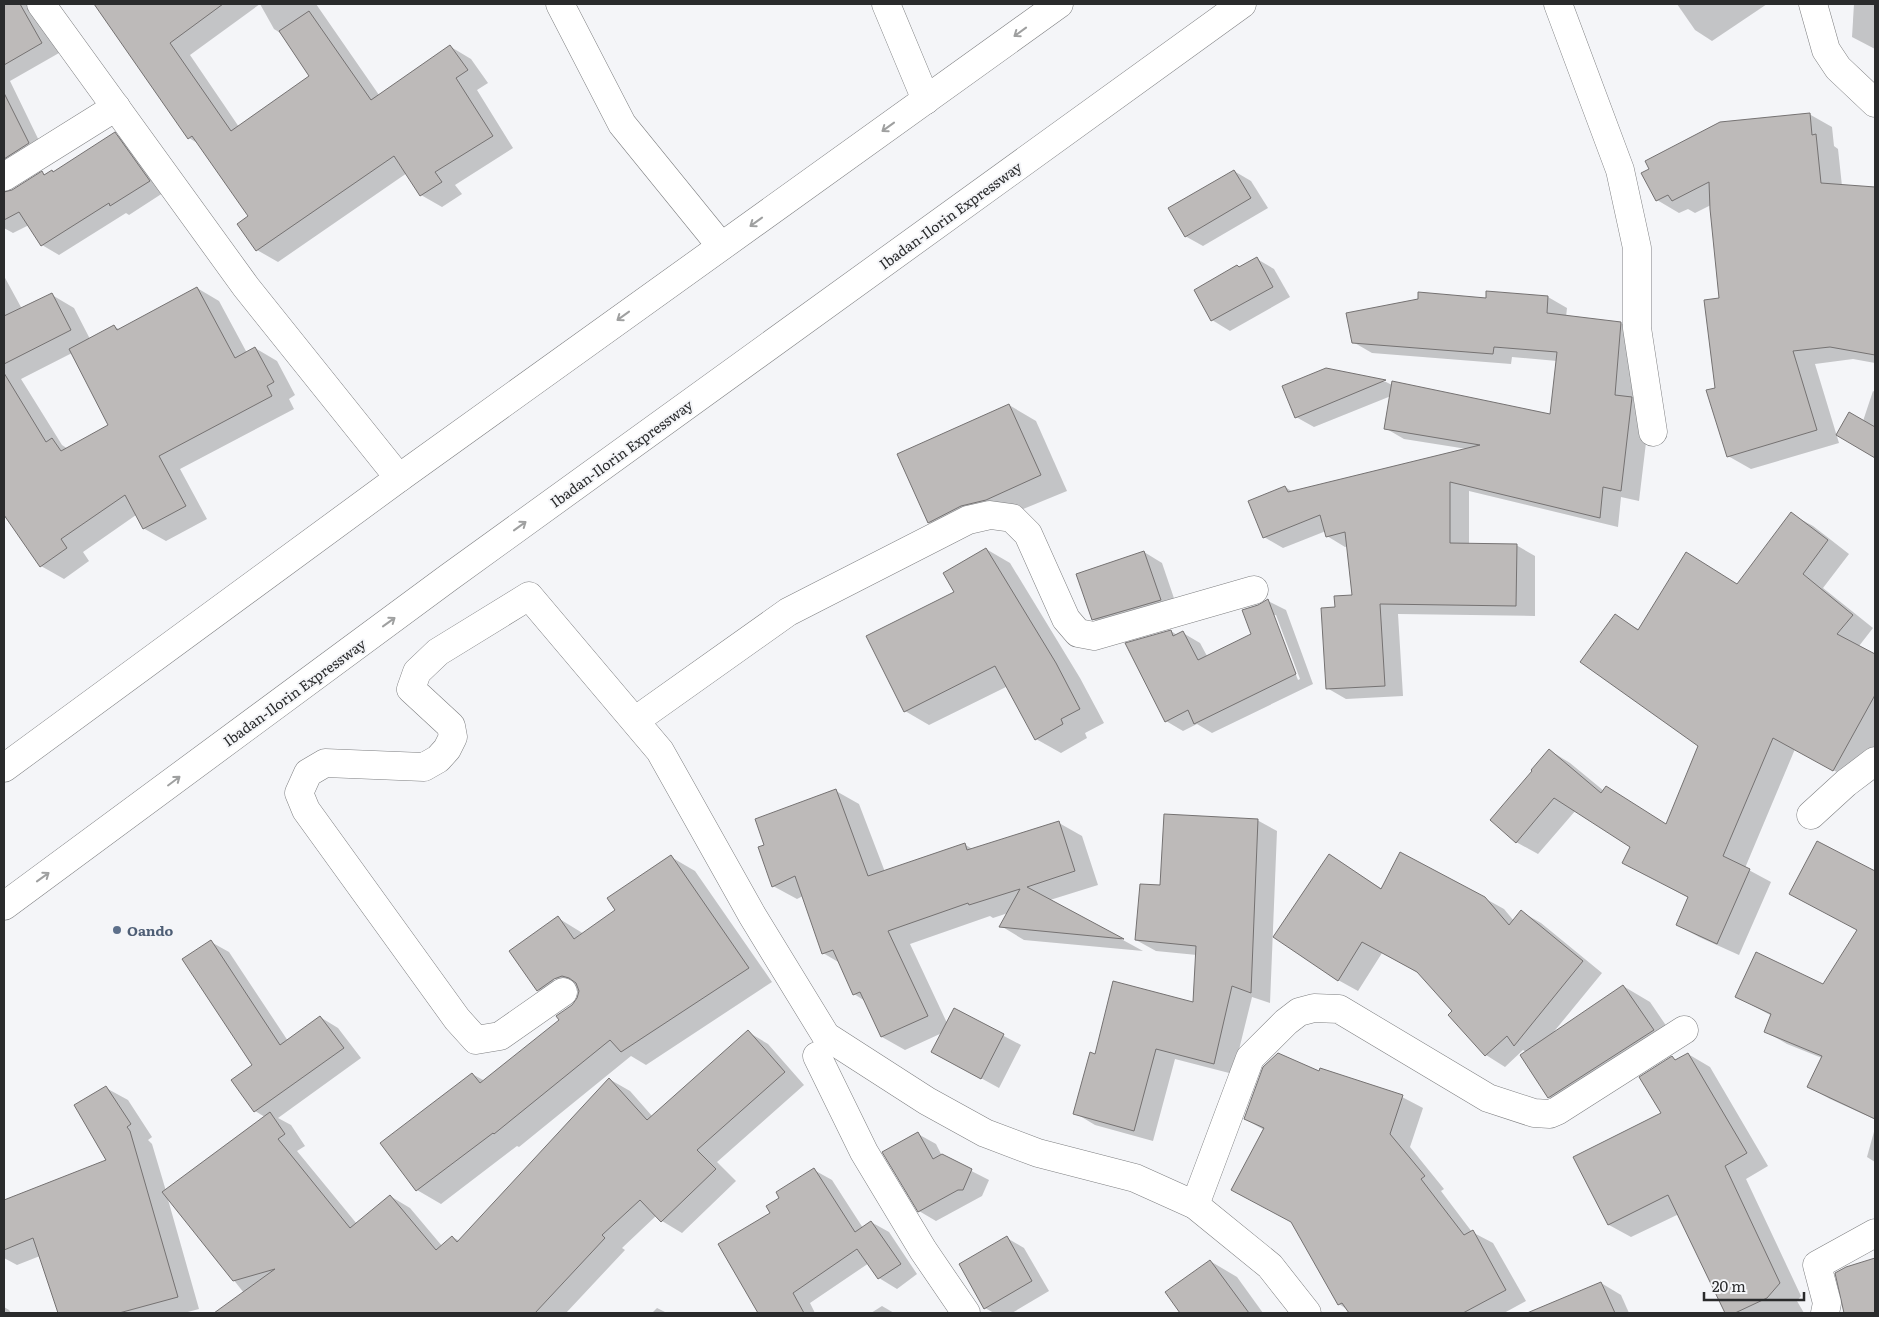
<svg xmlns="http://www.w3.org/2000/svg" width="1879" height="1317" viewBox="0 0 1879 1317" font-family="Literata,serif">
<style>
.shadow{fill:#0003;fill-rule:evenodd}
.building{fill:#bdbab9;stroke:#757272}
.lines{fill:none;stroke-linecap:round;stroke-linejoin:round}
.minor-casing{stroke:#7e7f81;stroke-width:29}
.motorway-casing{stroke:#7e7f81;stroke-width:29}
.minor{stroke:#fff;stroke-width:28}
.motorway{stroke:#fff;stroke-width:28}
.oneway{stroke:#9fa0a0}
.service-dot{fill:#5c6f8a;stroke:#f4f5f8;stroke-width:2}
.labels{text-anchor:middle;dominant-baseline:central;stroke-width:4;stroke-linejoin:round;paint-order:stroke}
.street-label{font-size:14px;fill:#2a2b2c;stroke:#f4f5f8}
.service-label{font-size:14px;font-weight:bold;fill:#4e5e75;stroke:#f4f5f8;text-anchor:start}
</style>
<rect width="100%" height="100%" fill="#f4f5f8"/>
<g class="shadow">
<polygon points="4,4 31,4 59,53 10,81 45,153 5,188 7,193 42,173 46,175 54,173 115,134 132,144 166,191 129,215 126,213 59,255 42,245 29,225 13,233 4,228"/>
<polygon points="96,4 260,4 190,55 239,127 311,76 282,34 274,29 260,4 316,4 379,95 451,47 471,59 488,83 477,90 513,148 455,185 462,194 442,207 421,195 407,173 278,262 257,250 250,216 199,144 189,138"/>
<polygon points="1677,4 1767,4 1712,41 1695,30"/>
<polygon points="1854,4 1875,4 1875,49 1852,37"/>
<polygon points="1809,114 1832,127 1834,146 1838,149 1842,186 1875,188 1875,312 1867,312 1875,316 1875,363 1853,359 1815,364 1839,443 1751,469 1728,456 1716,389 1721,299 1711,205 1695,213 1688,209 1679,213 1657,200"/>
<polygon points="1234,171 1251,181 1268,208 1203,246 1185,236"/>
<polygon points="1257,259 1274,269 1290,297 1230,331 1212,320 1196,290"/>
<path d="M 4,276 L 22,309 L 52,295 L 74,308 L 90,339 L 114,326 L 120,330 L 197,288 L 219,301 L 247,353 L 255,348 L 277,361 L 295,395 L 289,399 L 294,409 L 180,469 L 207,519 L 166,541 L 143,528 L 136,515 L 83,552 L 89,561 L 64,579 L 41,566 L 4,514 ZM 72,353 L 110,426 L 68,449 L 62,445 L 21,379 Z"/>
<polygon points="1488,292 1548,297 1567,308 1566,317 1621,323 1640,334 1634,400 1650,409 1639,501 1621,497 1618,527 1469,491 1469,545 1516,545 1535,556 1535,616 1398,614 1403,696 1346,699 1327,688 1336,609 1353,596 1348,546 1345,547 1327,536 1326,531 1283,548 1264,537 1285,487 1293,492 1467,449 1404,439 1385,428 1391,396 1314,427 1296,417 1327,369 1386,382 1392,385 1551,416 1557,361 1512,357 1511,364 1372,353 1353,342 1487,299"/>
<polygon points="1873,391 1875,392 1875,456 1837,435 1863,421"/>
<polygon points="1009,405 1036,421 1067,491 955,537 929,522"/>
<polygon points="1791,514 1813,526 1849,554 1823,588 1873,628 1859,646 1875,655 1875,746 1855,782 1795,749 1745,868 1771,882 1739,955 1699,937 1677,925 1689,898 1624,863 1632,846 1576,810 1538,854 1516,842 1534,771 1549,750 1570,763 1604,791 1667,825 1699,746 1615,616 1640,630 1737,585"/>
<polygon points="986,549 1010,563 1080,678 1104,723 1085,733 1087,738 1061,753 1036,739 1008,686 929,725 905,711 956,593"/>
<polygon points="1144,552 1162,563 1178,610 1111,629 1093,619"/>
<path d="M 1268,601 L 1286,610 L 1313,684 L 1212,733 L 1197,724 L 1183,731 L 1166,721 L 1171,631 L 1177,635 L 1183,633 L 1200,643 L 1207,656 L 1253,634 ZM 1273,615 L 1276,615 L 1300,679 L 1298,680 Z"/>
<polygon points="836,791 859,804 885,872 964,844 974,850 1059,823 1082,836 1098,885 1050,900 1143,951 1024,940 1001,926 1008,913 993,918 990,916 910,944 947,1023 955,1010 1021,1045 999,1088 948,1060 942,1033 905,1050 882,1037 865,1001 854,994 840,963 823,953 803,896 797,899 773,886 766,845"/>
<polygon points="1257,820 1277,831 1270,1003 1252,997 1233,1074 1175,1059 1153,1141 1095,1125 1075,1113 1096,1055 1194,1003 1197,955 1156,951 1136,940 1162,886"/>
<polygon points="1817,842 1875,873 1874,1119 1830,1099 1809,1087 1822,1058 1787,1044 1766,1032 1772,1016 1737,997 1824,986 1858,930"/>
<polygon points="1329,855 1382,889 1484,898 1504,909 1514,921 1522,912 1541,923 1602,973 1552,1034 1623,986 1650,1002 1680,1046 1576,1112 1549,1097 1526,1052 1523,1050 1505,1067 1486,1055 1449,1015 1454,1011 1420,973 1382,953 1358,991 1338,980"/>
<polygon points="671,857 695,871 772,982 646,1065 631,1056 519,1147 517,1146 441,1204 417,1190 472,1074 485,1081 560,1021 578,1000 579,992 550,975 548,977 577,994 563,1004 538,990 558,918 584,934 617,911"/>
<polygon points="211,942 229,952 288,1041 320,1017 338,1028 361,1058 278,1118 291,1125 305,1146 297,1151 357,1224 390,1196 410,1208 442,1246 452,1237 460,1241 609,1079 630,1091 652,1116 748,1032 768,1044 804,1085 717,1162 736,1181 682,1233 662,1221 657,1215 622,1248 625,1250 566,1313 216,1313 244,1293 167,1196 199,1309 184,1313 60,1313 40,1256 17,1265 4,1258 4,1202 108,1161 106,1088 128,1100 152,1137 148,1140 152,1144 166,1191 265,1117 255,1111 233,1081 253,1066"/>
<polygon points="1688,1054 1710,1067 1768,1166 1746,1179 1801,1296 1797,1301 1804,1313 1726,1313 1679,1214 1631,1237 1609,1225 1575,1158 1663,1114 1672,1058 1677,1061"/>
<polygon points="1319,1073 1402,1097 1423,1108 1410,1147 1444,1189 1441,1191 1472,1232 1493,1243 1526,1301 1504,1313 1350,1313 1348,1310 1339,1304 1264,1130 1245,1119"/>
<polygon points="1875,1128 1875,1162 1867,1157"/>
<polygon points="918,1134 936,1144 942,1156 989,1180 982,1196 936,1221 919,1211"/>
<polygon points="814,1170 832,1180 863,1228 871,1222 889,1232 917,1274 897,1289 879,1278 869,1263 810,1303 815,1313 757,1313 759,1312 772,1214 781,1199"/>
<polygon points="1007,1238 1024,1248 1049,1291 1012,1313 994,1313 985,1308"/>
<polygon points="1875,1260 1875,1313 1846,1313 1837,1273 1846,1268"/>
<polygon points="1210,1261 1237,1277 1263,1313 1182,1313 1167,1293"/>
<polygon points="1601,1283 1621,1295 1629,1313 1556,1313 1552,1304"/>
<polygon points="882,1306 894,1313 871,1313"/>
<polygon points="4,1307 9,1310 11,1313 4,1313"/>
<polygon points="657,1308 667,1313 652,1313"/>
</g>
<g class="building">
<polygon points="4,4 20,4 42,43 4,65"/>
<polygon points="94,4 223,4 170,43 231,131 309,76 279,31 309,11 371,100 450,45 468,70 456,78 493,136 435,172 442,182 420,196 394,156 256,251 237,224 248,216 192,136 188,139"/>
<polygon points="4,93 29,143 4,159"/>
<polygon points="1810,113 1812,135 1816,134 1821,183 1875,187 1875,355 1830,347 1793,351 1817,430 1727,457 1706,390 1715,388 1704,300 1719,298 1710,209 1709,182 1672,201 1668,195 1656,201 1641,173 1649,169 1645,161 1720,122"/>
<polygon points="115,132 150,181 110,206 109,203 41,246 19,212 4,220 4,192 12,190 42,171 44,175 52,170 53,172"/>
<polygon points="1234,170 1251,198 1185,237 1168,208"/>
<polygon points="1257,257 1273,287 1211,321 1194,290 1237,265 1239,267"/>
<polygon points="197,287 235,358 255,347 274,382 267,386 272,396 159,456 186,506 143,529 125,495 61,539 67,548 40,567 4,515 4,373 46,442 52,438 61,451 108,425 69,349 114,325 117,330"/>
<polygon points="1486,291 1548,296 1547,313 1621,322 1615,395 1632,397 1621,491 1603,487 1600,518 1450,482 1450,543 1517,544 1516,606 1380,604 1385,686 1326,689 1321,608 1335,607 1334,596 1352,595 1345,532 1326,537 1320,515 1263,538 1248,501 1285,486 1288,492 1480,445 1384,429 1392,381 1550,414 1557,352 1494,347 1493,354 1352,343 1346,313 1418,299 1418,292 1486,298"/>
<polygon points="52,293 71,330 4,364 4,316"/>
<polygon points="1326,368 1386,380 1295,418 1282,386"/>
<polygon points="1009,404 1041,475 986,500 961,506 928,523 897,454"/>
<polygon points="1849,412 1875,427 1875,458 1836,435"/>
<polygon points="1791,512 1828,540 1803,574 1853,615 1837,634 1875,654 1875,695 1833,771 1773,738 1723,856 1750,869 1717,944 1676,925 1688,897 1622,863 1630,847 1554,798 1516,843 1490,820 1532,771 1531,770 1549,749 1601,793 1606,786 1666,824 1698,746 1580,662 1615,614 1638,630 1686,552 1737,584"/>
<polygon points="986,548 1056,663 1080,709 1061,719 1063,724 1035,740 995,666 904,712 866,636 954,592 943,573"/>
<polygon points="1144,551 1161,600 1092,620 1076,574"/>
<polygon points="1268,599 1296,674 1194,724 1188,710 1165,722 1125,643 1171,630 1173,636 1183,631 1198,660 1251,634 1242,610 1258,605"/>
<polygon points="836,789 868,876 965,843 967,850 1059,821 1075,871 1027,887 1124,939 999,927 1020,889 969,905 968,903 888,931 928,1016 881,1037 860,992 853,995 833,950 822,954 795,876 772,887 758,847 764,845 755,819"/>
<polygon points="1164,814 1258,819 1251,993 1232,986 1214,1064 1156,1049 1134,1131 1073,1114 1090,1052 1095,1054 1113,981 1193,1002 1196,946 1135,940 1140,884 1160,885"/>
<polygon points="1817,841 1875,871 1875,1119 1807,1087 1822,1056 1764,1032 1771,1014 1735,997 1756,952 1823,984 1857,930 1789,894"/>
<polygon points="1400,852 1485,897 1509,925 1521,910 1583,961 1514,1046 1507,1036 1485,1056 1448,1015 1452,1011 1417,972 1362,942 1338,981 1273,937 1329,854 1381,889"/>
<polygon points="671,855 749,968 621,1052 610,1040 494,1134 493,1133 416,1191 380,1143 472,1073 480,1083 559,1020 556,1016 572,1005 577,998 579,991 576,983 569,978 562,976 554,979 537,991 509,951 558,916 574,939 615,910 607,898"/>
<polygon points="211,940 280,1045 320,1016 344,1048 254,1112 231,1080 252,1065 182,959"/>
<polygon points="1623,985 1654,1030 1548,1098 1520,1055"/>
<polygon points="954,1008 1004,1034 981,1079 931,1052"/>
<polygon points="748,1030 785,1072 697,1150 716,1169 661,1222 640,1200 602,1235 605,1238 535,1313 214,1313 275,1269 233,1281 162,1192 270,1112 285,1134 278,1139 350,1228 390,1195 436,1250 452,1236 457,1242 609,1078 647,1120"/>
<polygon points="1278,1053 1319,1071 1320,1068 1403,1095 1390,1134 1425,1176 1421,1179 1464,1235 1473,1230 1506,1290 1463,1313 1349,1313 1342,1303 1338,1305 1291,1222 1231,1190 1264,1128 1244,1119 1263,1067"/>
<polygon points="1688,1053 1747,1153 1725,1166 1780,1283 1767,1298 1735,1313 1725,1313 1668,1195 1608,1225 1573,1157 1661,1113 1639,1077 1672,1056 1675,1060"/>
<polygon points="106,1086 131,1124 127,1127 130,1131 178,1297 119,1313 58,1313 33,1238 4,1250 4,1200 106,1160 74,1105"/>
<polygon points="918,1132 933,1159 942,1154 972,1169 963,1190 958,1190 918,1212 882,1152"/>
<polygon points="814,1168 855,1232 871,1221 901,1264 878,1279 857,1249 793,1293 804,1313 758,1313 718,1244 770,1213 766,1206 779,1198 776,1192"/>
<polygon points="1007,1236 1032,1281 984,1309 959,1264"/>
<polygon points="1875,1258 1875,1313 1844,1313 1835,1273 1846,1267"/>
<polygon points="1210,1260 1249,1313 1180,1313 1165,1292"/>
<polygon points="1601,1282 1615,1313 1527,1313"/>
</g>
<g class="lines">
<g class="minor-casing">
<g id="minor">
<polyline points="41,4 246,287 399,478"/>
<polyline points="560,4 622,124 721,246"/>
<polyline points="886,4 926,100"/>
<polyline points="1558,4 1620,170 1637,248 1637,328 1653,432"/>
<polyline points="1813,4 1826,50 1838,68 1875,103"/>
<polyline points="4,177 116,107"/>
<polyline points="636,720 788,612 968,520 990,515 1012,518 1028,534 1066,619 1078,633 1094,636 1254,590"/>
<polyline points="1811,815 1846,783 1875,761"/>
<polyline points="563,992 500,1036 476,1040 457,1019 306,810 299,793 308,773 325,763 424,767 438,759 447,749 453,737 451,726 411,689 417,672 438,652 529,596 660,751 752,915 826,1036 927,1101 985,1133 1038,1153 1135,1178 1195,1205 1270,1266 1307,1313"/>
<polyline points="817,1056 864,1152 923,1250 966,1313"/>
<polyline points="1195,1205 1250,1058 1286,1022 1299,1012 1314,1008 1339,1009 1488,1098 1534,1113 1550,1114 1557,1111 1684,1030"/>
<polyline points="1825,1313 1827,1303 1817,1265 1875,1233"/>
</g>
</g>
<g class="motorway-casing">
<g id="motorway">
<polyline points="4,768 399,478 1059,4"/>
<polyline points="4,906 448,578 1242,4"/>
</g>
</g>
<use href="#minor" class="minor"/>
<use href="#motorway" class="motorway"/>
</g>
<defs><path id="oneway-shaft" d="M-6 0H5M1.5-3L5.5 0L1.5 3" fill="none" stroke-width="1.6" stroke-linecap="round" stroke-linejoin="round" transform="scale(1.25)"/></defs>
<g class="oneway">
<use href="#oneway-shaft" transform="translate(1020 32) rotate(144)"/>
<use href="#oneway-shaft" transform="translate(888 127) rotate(144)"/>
<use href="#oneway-shaft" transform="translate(756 222) rotate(144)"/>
<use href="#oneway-shaft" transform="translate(623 316) rotate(144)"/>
<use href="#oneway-shaft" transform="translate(520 526) rotate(-36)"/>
<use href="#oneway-shaft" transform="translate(389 622) rotate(-36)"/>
<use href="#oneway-shaft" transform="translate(174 781) rotate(-37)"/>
<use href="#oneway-shaft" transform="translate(43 877) rotate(-36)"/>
</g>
<circle class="service-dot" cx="117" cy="930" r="5"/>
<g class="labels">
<g class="street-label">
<text transform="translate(950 215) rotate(-36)">Ibadan-Ilorin Expressway</text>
<text transform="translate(621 453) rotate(-36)">Ibadan-Ilorin Expressway</text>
<text transform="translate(294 692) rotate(-36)">Ibadan-Ilorin Expressway</text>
</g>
<g class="service-label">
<text x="127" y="930">Oando</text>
</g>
</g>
<rect width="1879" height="1317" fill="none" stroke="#2a2b2c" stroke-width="10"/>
<path d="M1704 1292v8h100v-8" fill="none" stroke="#2a2b2c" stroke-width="2.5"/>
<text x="1712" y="1292" font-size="15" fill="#2a2b2c" stroke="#f4f5f8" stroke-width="4" paint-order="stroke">20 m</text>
</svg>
